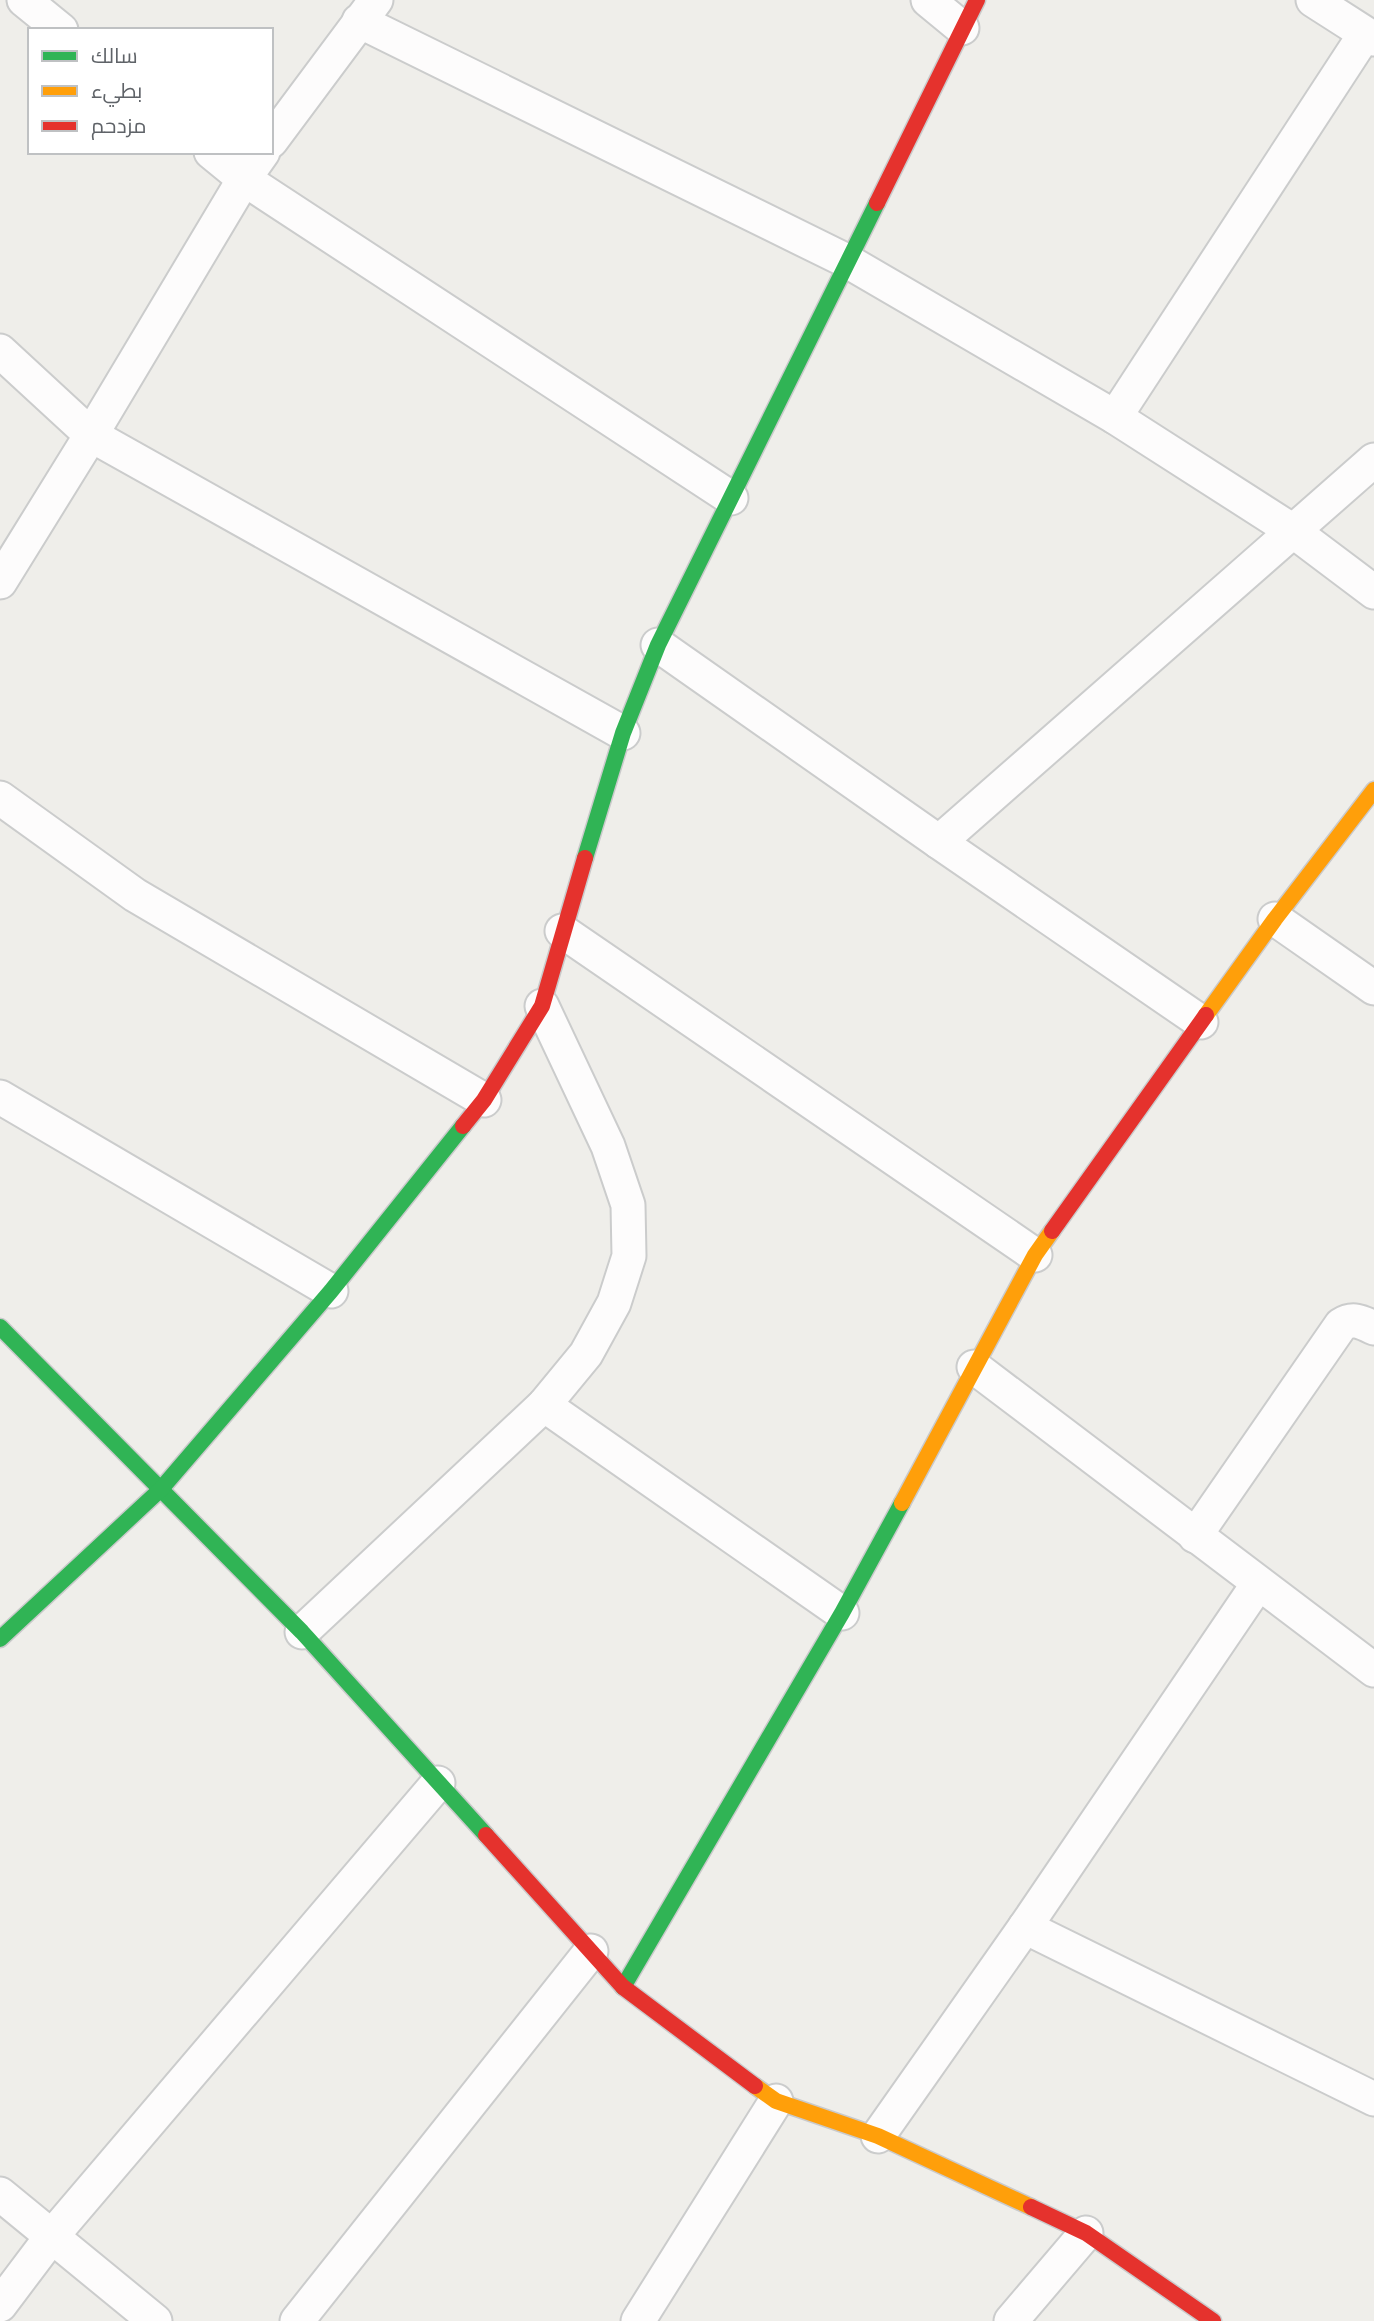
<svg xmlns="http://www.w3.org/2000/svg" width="1374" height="2321" viewBox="0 0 1374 2321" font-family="Inter,Cairo,sans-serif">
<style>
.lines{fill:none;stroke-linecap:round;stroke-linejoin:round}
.street-casing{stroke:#cbcccc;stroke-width:37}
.fast-casing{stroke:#cacacb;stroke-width:19}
.slow-casing{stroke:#cacacb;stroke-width:19}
.jam-casing{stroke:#cacacb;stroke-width:19}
.street{stroke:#fdfcfc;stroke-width:33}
.fast{stroke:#30b455;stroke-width:16}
.slow{stroke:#ff9f0a;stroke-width:16}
.jam{stroke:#e5322d;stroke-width:16}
</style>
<rect width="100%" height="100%" fill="#efeeea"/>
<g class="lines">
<g class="street-casing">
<g id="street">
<polyline points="24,0 61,30"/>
<polyline points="928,0 962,28"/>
<polyline points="1313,0 1374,39"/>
<polyline points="359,21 847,261 1115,417 1293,531 1374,592"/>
<polyline points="271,141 376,0"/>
<polyline points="211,152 244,179 731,498"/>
<polyline points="0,351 91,435 623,733"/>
<polyline points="1115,417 1365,34"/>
<polyline points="0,582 91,435 244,179 263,152"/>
<polyline points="658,645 939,842 1201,1022"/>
<polyline points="0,798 135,895 484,1100"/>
<polyline points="939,842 1374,460"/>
<polyline points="1275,919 1374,988"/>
<polyline points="562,931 1035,1255"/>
<polyline points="0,1097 331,1291"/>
<polyline points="974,1367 1374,1670"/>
<polyline points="544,1405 842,1613"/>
<path d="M 1195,1536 L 1341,1325 C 1353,1317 1362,1322 1374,1328"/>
<polyline points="302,1632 544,1405 586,1354 614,1303 629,1256 628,1205 608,1146 542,1006"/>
<polyline points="1025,1927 1374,2099"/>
<polyline points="878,2136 1025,1927 1258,1584"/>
<polyline points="0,2194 155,2321"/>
<polyline points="0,2305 52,2236 438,1783"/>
<polyline points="297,2321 591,1951"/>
<polyline points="638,2321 776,2101"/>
<polyline points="1011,2321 1086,2233"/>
</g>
</g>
<g class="fast-casing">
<g id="fast">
<polyline points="585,858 623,733 658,645 877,203"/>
<polyline points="0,1327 302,1632 486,1835"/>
<polyline points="0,1639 161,1489 331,1291 463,1126"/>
<polyline points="623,1987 842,1613 902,1503"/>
</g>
</g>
<g class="slow-casing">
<g id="slow">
<polyline points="1206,1015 1275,919 1374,790"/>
<polyline points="902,1503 1035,1255 1052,1231"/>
<polyline points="755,2086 776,2101 878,2136 1031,2207"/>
</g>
</g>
<g class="jam-casing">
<g id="jam">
<polyline points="877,203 977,0"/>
<polyline points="463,1126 484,1100 542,1006 585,858"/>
<polyline points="1052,1231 1206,1015"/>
<polyline points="486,1835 623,1987 755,2086"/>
<polyline points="1031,2207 1086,2233 1213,2321"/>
</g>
</g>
<use href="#street" class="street"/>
<use href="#fast" class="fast"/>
<use href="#slow" class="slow"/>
<use href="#jam" class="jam"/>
</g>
<rect x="28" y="28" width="245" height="126" fill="#ffffff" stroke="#bfc1c3" stroke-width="2"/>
<rect x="42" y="51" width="35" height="10" fill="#30b455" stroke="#bfc1c3" stroke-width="2"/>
<text x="91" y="63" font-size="21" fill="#5f6368">سالك</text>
<rect x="42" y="86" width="35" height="10" fill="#ff9f0a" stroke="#bfc1c3" stroke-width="2"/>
<text x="91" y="98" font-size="21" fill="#5f6368">بطيء</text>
<rect x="42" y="121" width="35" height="10" fill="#e5322d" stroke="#bfc1c3" stroke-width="2"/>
<text x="91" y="133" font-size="21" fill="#5f6368">مزدحم</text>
</svg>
